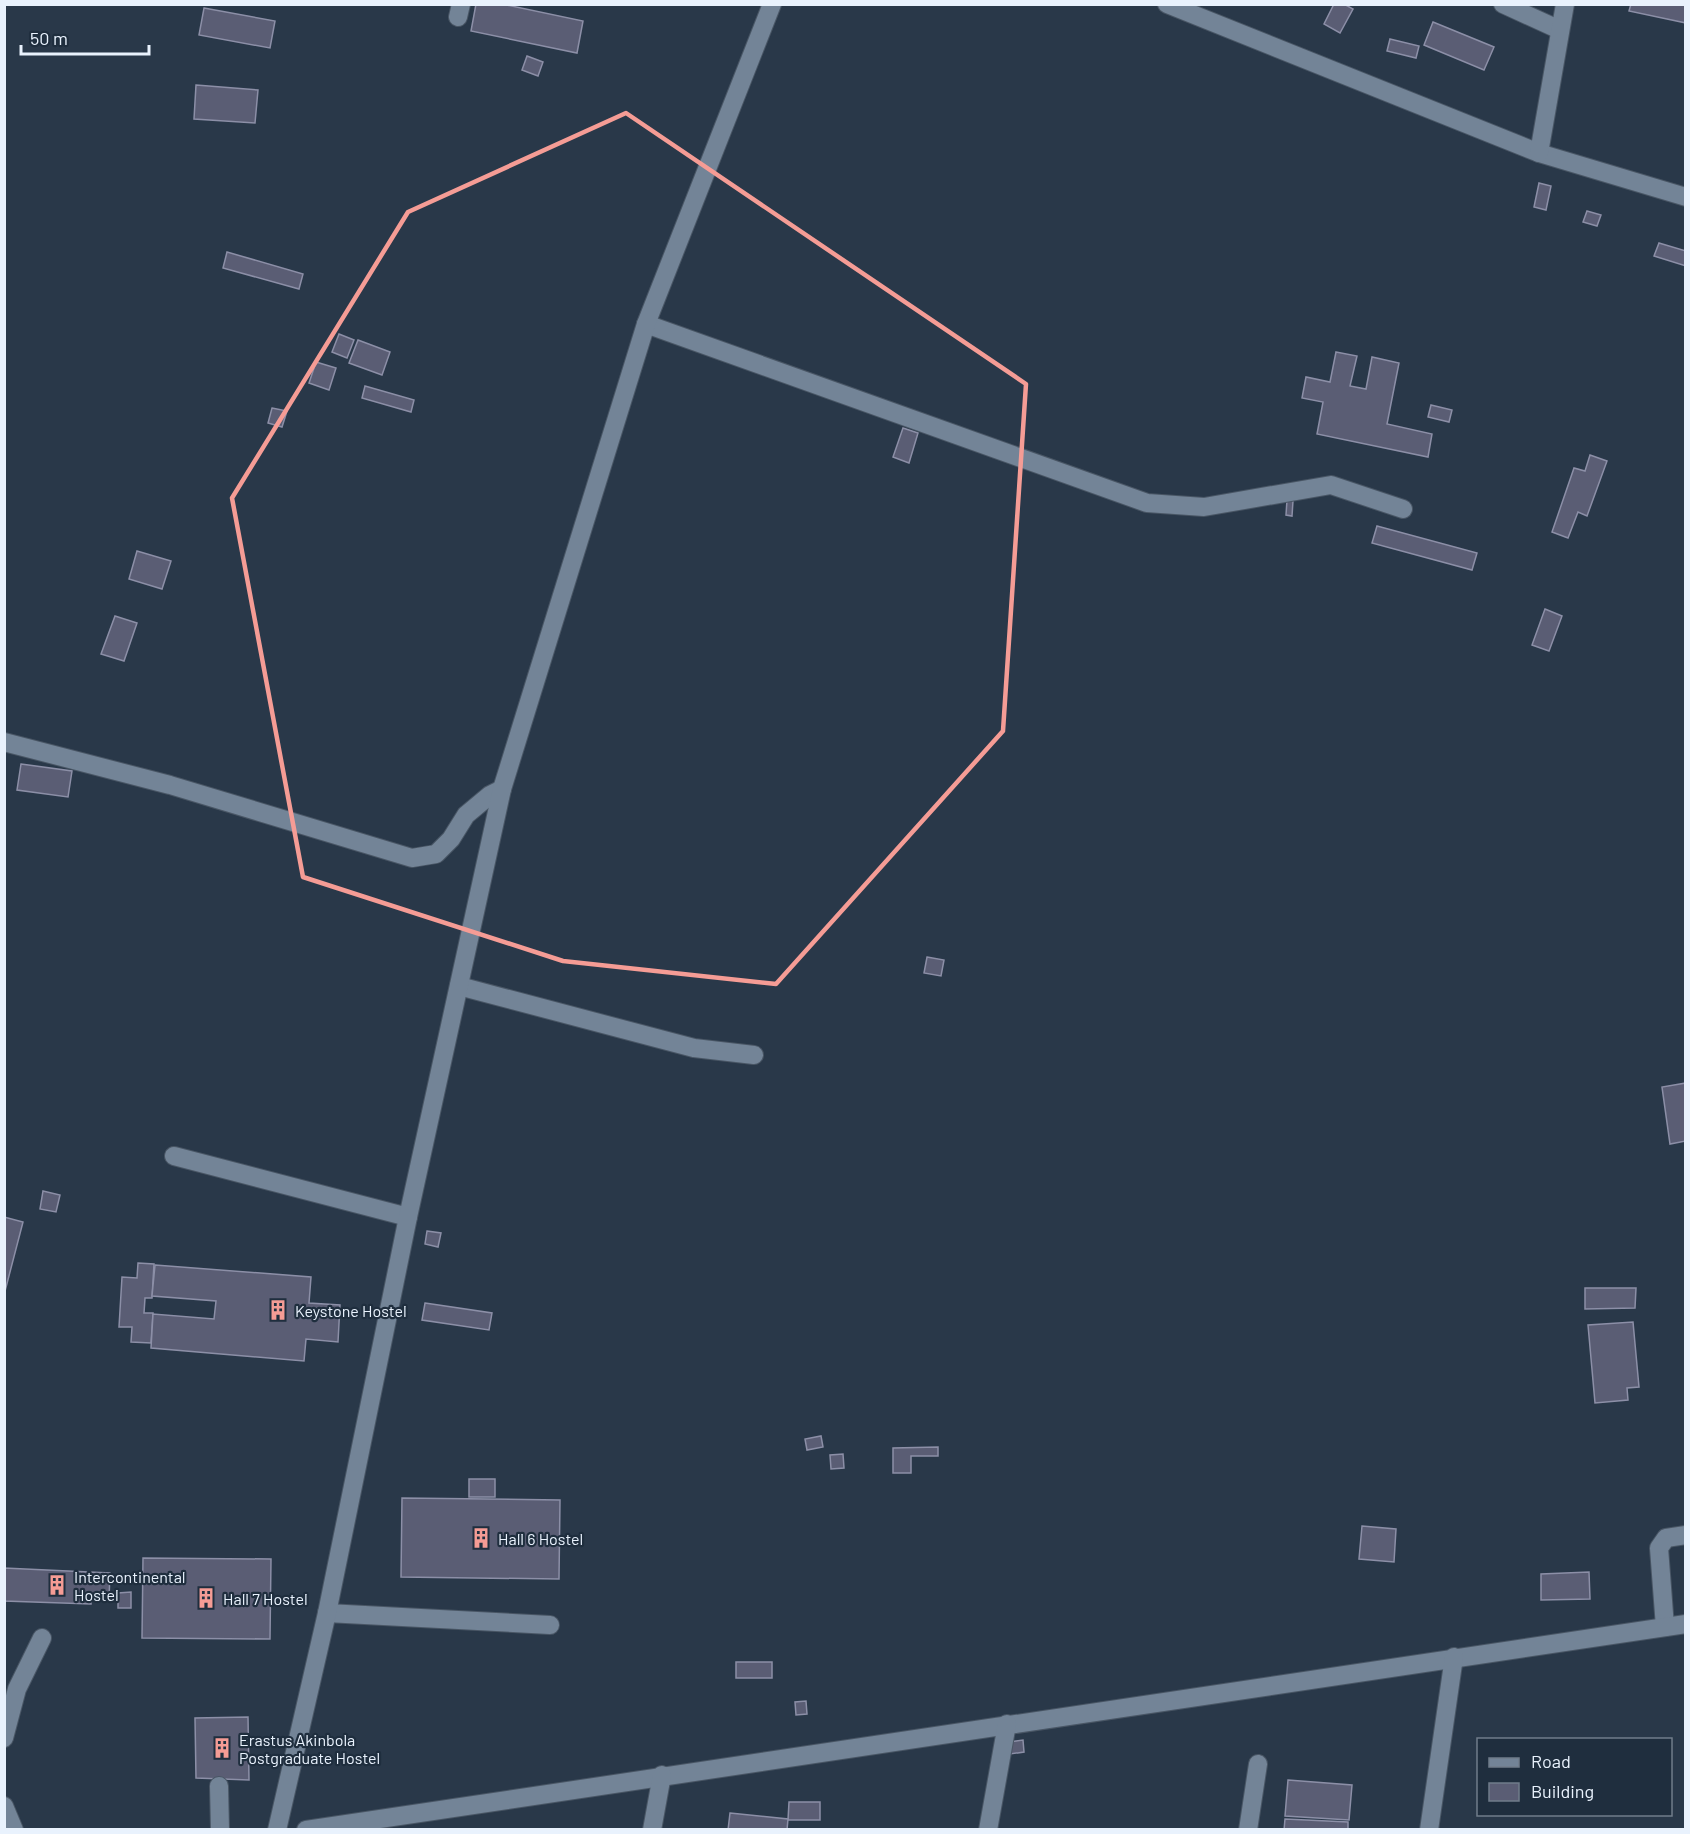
<svg xmlns="http://www.w3.org/2000/svg" width="1690" height="1834" viewBox="0 0 1690 1834" font-family="Barlow,sans-serif">
<style>
.building{fill:#5a5d74;stroke:#8c8fa7;stroke-width:1.5}
.lines{fill:none;stroke-linecap:round;stroke-linejoin:round}
.minor-casing{stroke:#495665;stroke-width:20}
.minor{stroke:#738497;stroke-width:18}
.marked{fill:none;stroke:#f59c95;stroke-width:4.5;stroke-linejoin:round}
.labels{text-anchor:middle;dominant-baseline:central;stroke-width:4.5;stroke-linejoin:round;paint-order:stroke}
.poi-label{font-size:16px;fill:#e9f2fd;stroke:#1f2e3e;text-anchor:start}
</style>
<rect width="100%" height="100%" fill="#293849"/>
<g class="building">
<polygon points="476,4 502,4 583,21 577,53 471,31"/>
<polygon points="1334,4 1344,4 1353,9 1340,33 1324,24"/>
<polygon points="1631,4 1686,4 1686,23 1629,11"/>
<polygon points="204,8 275,21 270,48 199,35"/>
<polygon points="1433,22 1494,47 1484,70 1424,45"/>
<polygon points="1390,39 1419,46 1416,58 1387,51"/>
<polygon points="527,56 543,62 538,76 522,70"/>
<polygon points="196,85 258,90 255,123 194,119"/>
<polygon points="1539,183 1551,186 1546,210 1534,207"/>
<polygon points="1587,211 1601,215 1597,226 1583,222"/>
<polygon points="1659,243 1686,251 1686,266 1654,256"/>
<polygon points="227,252 303,274 299,289 223,268"/>
<polygon points="339,334 354,340 347,358 332,352"/>
<polygon points="358,340 390,352 382,375 349,363"/>
<polygon points="1336,352 1357,356 1350,386 1366,389 1372,357 1399,363 1387,424 1432,434 1428,457 1317,434 1323,402 1302,398 1306,377 1330,382"/>
<polygon points="316,362 336,368 329,390 309,383"/>
<polygon points="365,386 414,400 411,412 362,398"/>
<polygon points="1431,405 1452,410 1449,422 1428,417"/>
<polygon points="272,408 287,411 282,427 268,423"/>
<polygon points="903,428 918,433 909,463 893,457"/>
<polygon points="1590,455 1607,461 1587,516 1578,512 1568,538 1552,532 1574,468 1585,471"/>
<polygon points="1287,500 1293,501 1292,516 1286,515"/>
<polygon points="1377,526 1477,553 1472,570 1372,543"/>
<polygon points="137,551 171,561 162,589 129,579"/>
<polygon points="1545,609 1562,616 1549,651 1532,645"/>
<polygon points="115,616 137,623 124,661 101,654"/>
<polygon points="21,764 72,771 68,797 17,790"/>
<polygon points="927,957 944,960 941,976 924,973"/>
<polygon points="1686,1083 1686,1141 1670,1144 1662,1087"/>
<polygon points="43,1191 60,1195 56,1212 40,1209"/>
<polygon points="4,1217 23,1222 4,1295"/>
<polygon points="427,1231 441,1233 438,1247 425,1244"/>
<polygon points="138,1263 154,1264 152,1298 145,1298 144,1313 153,1313 151,1343 131,1342 132,1327 119,1327 122,1277 137,1278"/>
<polygon points="155,1265 311,1277 309,1303 340,1305 338,1342 306,1339 304,1361 151,1348 153,1314 214,1319 216,1301 152,1296"/>
<polygon points="1585,1288 1636,1288 1635,1308 1585,1309"/>
<polygon points="425,1303 492,1313 489,1330 422,1320"/>
<polygon points="1633,1322 1639,1387 1627,1388 1628,1400 1595,1403 1588,1325"/>
<polygon points="821,1436 823,1447 807,1450 805,1439"/>
<polygon points="938,1447 938,1456 911,1456 911,1473 893,1473 893,1448"/>
<polygon points="843,1454 844,1468 831,1469 830,1455"/>
<rect x="469" y="1479" width="26" height="18"/>
<polygon points="402,1498 560,1500 559,1579 401,1577"/>
<polygon points="1362,1526 1396,1529 1394,1562 1359,1559"/>
<polygon points="143,1558 271,1559 270,1639 142,1638"/>
<polygon points="4,1568 110,1573 109,1599 91,1598 91,1604 4,1601"/>
<polygon points="1589,1572 1590,1599 1541,1600 1541,1574"/>
<polygon points="131,1592 131,1608 118,1608 118,1593"/>
<rect x="736" y="1662" width="36" height="16"/>
<polygon points="806,1701 807,1714 796,1715 795,1702"/>
<polygon points="248,1717 249,1780 196,1778 195,1718"/>
<polygon points="1023,1740 1024,1752 1010,1754 1009,1742"/>
<polygon points="1288,1780 1352,1785 1349,1820 1285,1816"/>
<polygon points="789,1802 820,1802 820,1820 788,1820"/>
<polygon points="730,1813 788,1819 787,1830 728,1830"/>
<polygon points="1285,1819 1348,1822 1348,1830 1284,1830"/>
</g>
<g class="lines">
<g class="minor-casing">
<g id="minor">
<polyline points="1167,4 1539,153 1686,197"/>
<polyline points="1503,4 1560,30"/>
<polyline points="458,17 461,4"/>
<polyline points="1539,153 1565,4"/>
<polyline points="646,324 1147,503 1204,507 1331,485 1403,509"/>
<polyline points="4,742 170,785 412,858 436,854 451,839 466,815 490,795 502,789"/>
<polyline points="459,986 694,1048 754,1055"/>
<polyline points="174,1156 408,1217"/>
<polyline points="327,1613 550,1625"/>
<polyline points="1665,1627 1659,1548 1666,1538 1686,1535"/>
<polyline points="4,1738 17,1689 42,1638"/>
<polyline points="219,1786 220,1830"/>
<polyline points="4,1806 14,1830"/>
<polyline points="277,1830 327,1613 408,1217 502,789 646,324 772,4"/>
<polyline points="306,1830 1686,1624"/>
<polyline points="652,1830 662,1775"/>
<polyline points="988,1830 1007,1724"/>
<polyline points="1248,1830 1258,1764"/>
<polyline points="1429,1830 1454,1657"/>
</g>
</g>
<use href="#minor" class="minor"/>
</g>
<path class="marked" d="M 626,113 L 1026,384 L 1003,731 L 776,984 L 563,961 L 303,877 L 232,498 L 408,212 Z"/>
<defs>
<g id="building-bare" transform="scale(1.62)"><path d="M-4-6H4V6H1V3H-1V6H-4ZM-2.5-4.3h1.7v1.8h-1.7ZM.8-4.3h1.7v1.8H.8ZM-2.5-1h1.7V.8h-1.7ZM.8-1h1.7V.8H.8Z" fill="#f59c95" stroke="#1f2e3e" stroke-width="2.5" paint-order="stroke"/></g>
</defs>
<g fill-rule="evenodd">
<use href="#building-bare" x="278" y="1310"/>
<use href="#building-bare" x="481" y="1538"/>
<use href="#building-bare" x="57" y="1585"/>
<use href="#building-bare" x="206" y="1598"/>
<use href="#building-bare" x="222" y="1748"/>
</g>
<g class="labels">
<g class="poi-label">
<text x="295" y="1310">Keystone Hostel</text>
<text x="498" y="1538">Hall 6 Hostel</text>
<text x="74" y="1576">Intercontinental<tspan x="74" dy="18">Hostel</tspan></text>
<text x="223" y="1598">Hall 7 Hostel</text>
<text x="239" y="1739">Erastus Akinbola<tspan x="239" dy="18">Postgraduate Hostel</tspan></text>
</g>
</g>
<rect width="1690" height="1834" fill="none" stroke="#e9f2fd" stroke-width="12"/>
<rect x="1477" y="1738" width="195" height="78" fill="#1f2e3e" stroke="#707c8a" stroke-width="1.5"/>
<rect x="1489" y="1758" width="30" height="9" fill="#738497" stroke="#707c8a" stroke-width="1.5"/>
<text x="1531" y="1768" font-size="18" fill="#e9f2fd">Road</text>
<rect x="1489" y="1783" width="30" height="18" fill="#5a5d74" stroke="#707c8a" stroke-width="1.5"/>
<text x="1531" y="1798" font-size="18" fill="#e9f2fd">Building</text>
<path d="M21 45v9h128v-9" fill="none" stroke="#e9f2fd" stroke-width="3"/>
<text x="30" y="45" font-size="18" fill="#e9f2fd" stroke="#1f2e3e" stroke-width="4.5" paint-order="stroke">50 m</text>
</svg>
